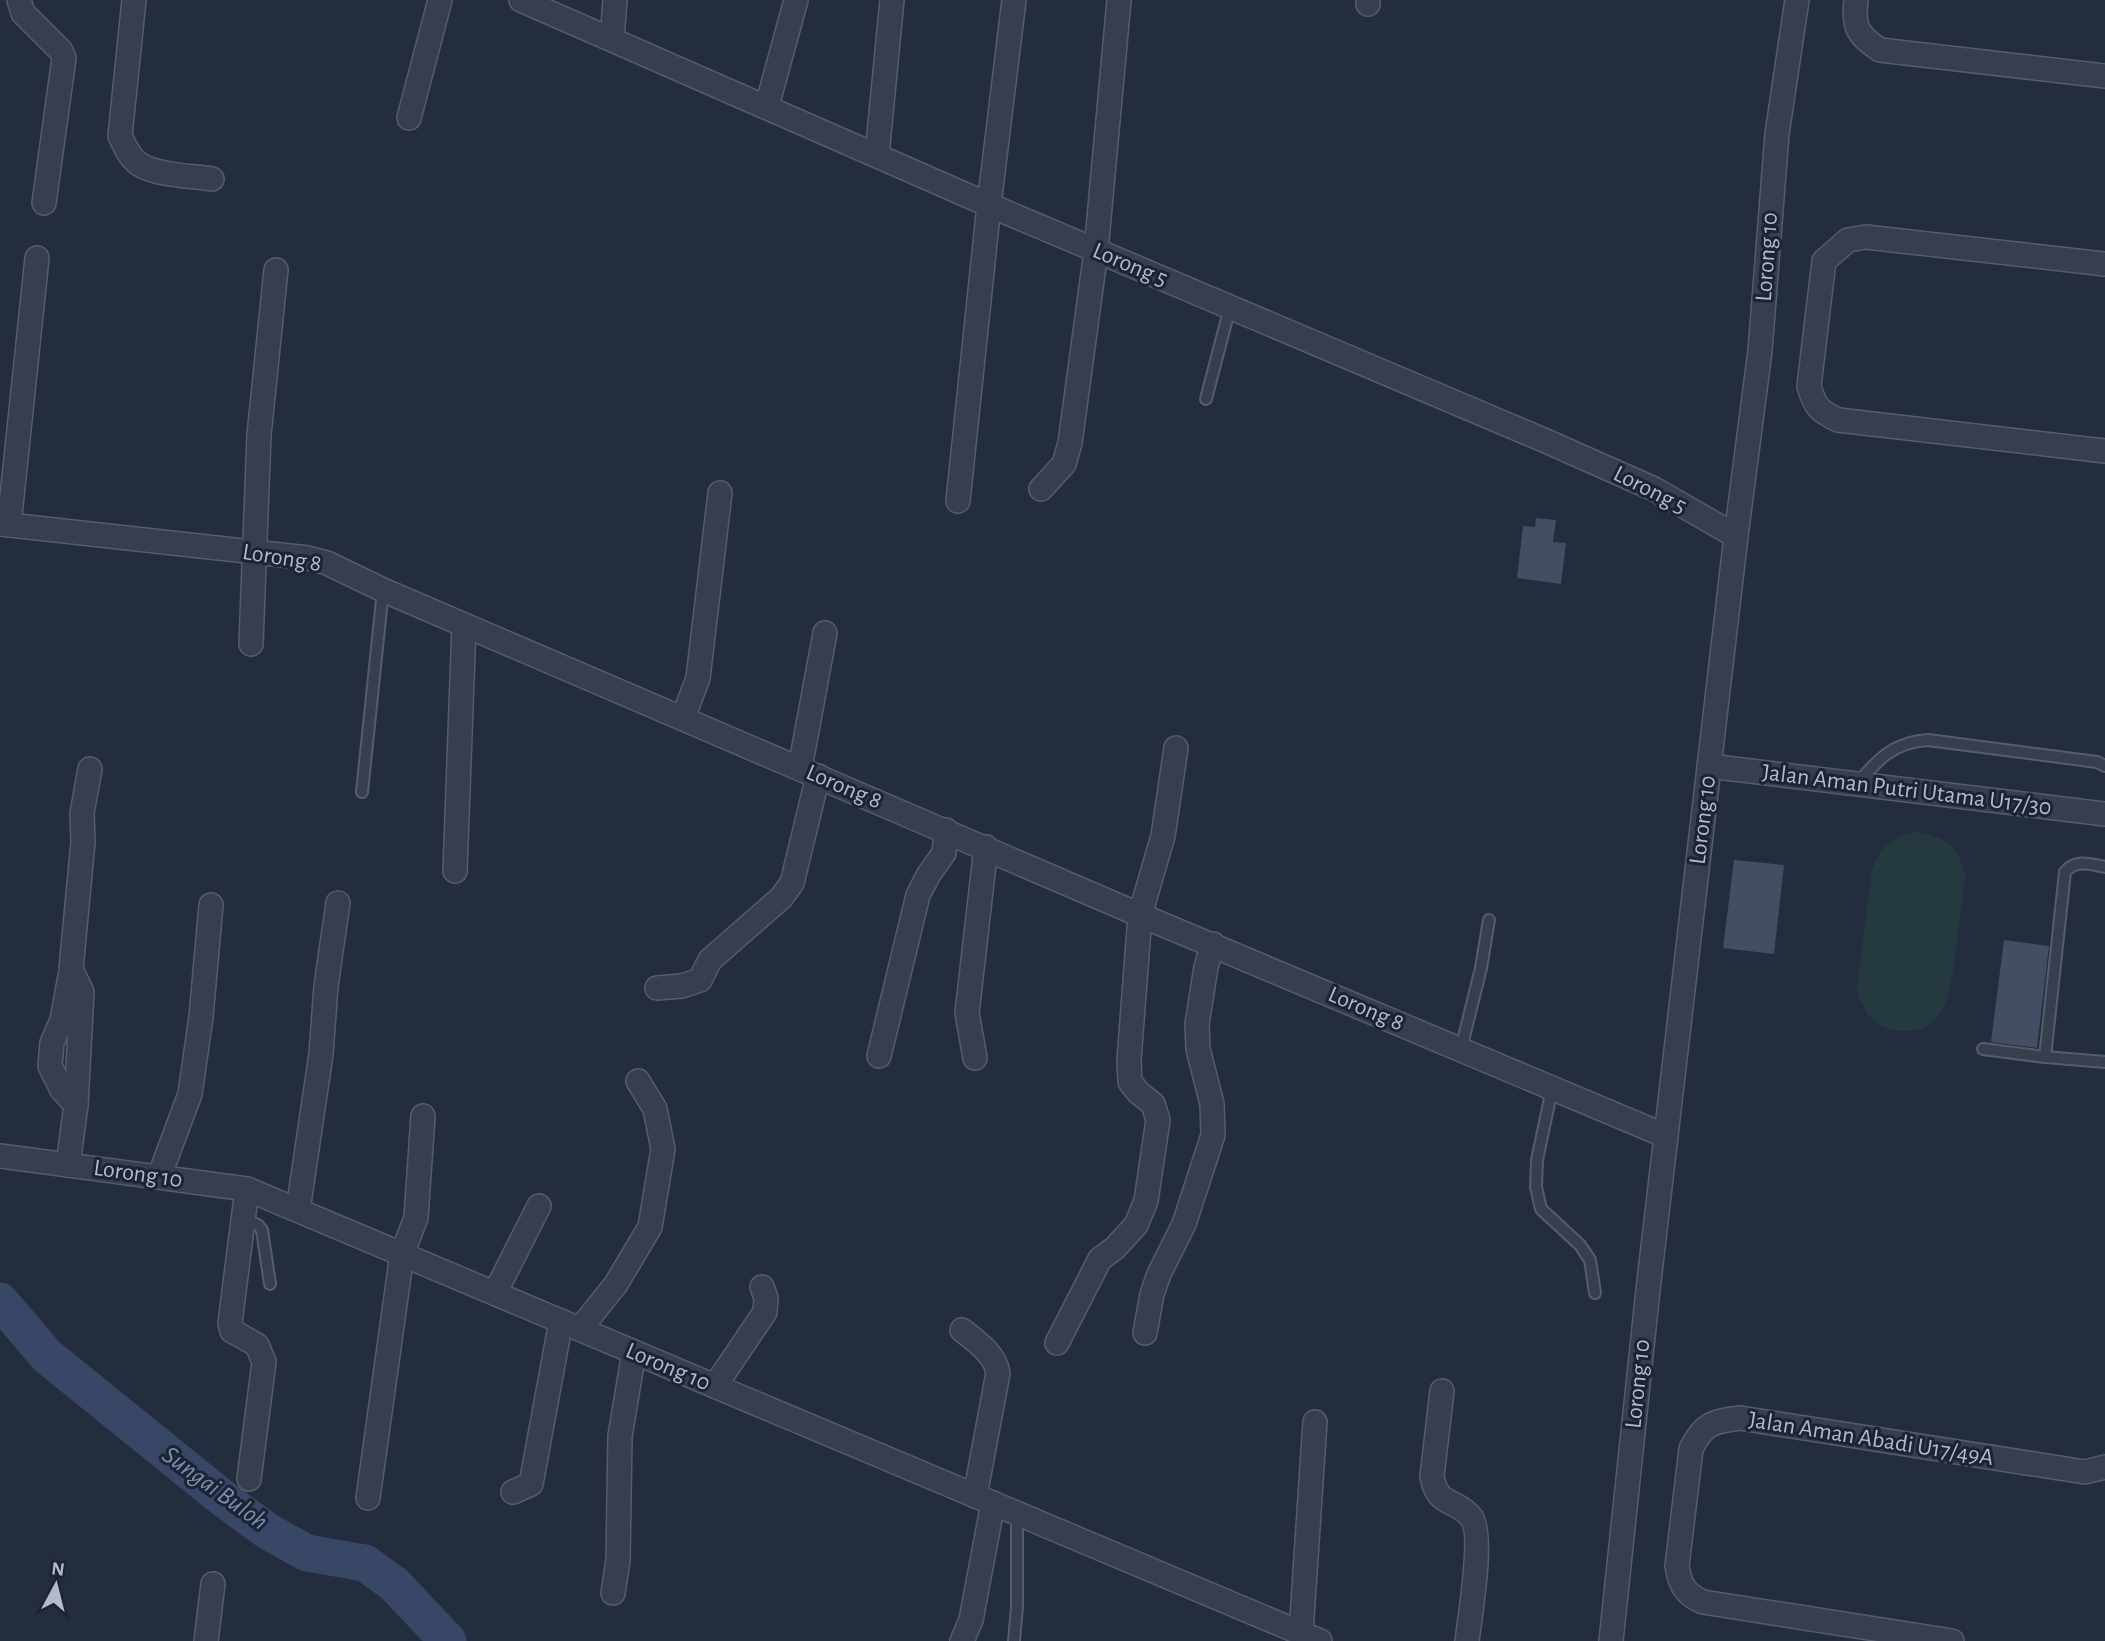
<svg xmlns="http://www.w3.org/2000/svg" width="2105" height="1641" viewBox="0 0 2105 1641" font-family="'Alegreya Sans',sans-serif">
<style>
.green{fill:#253a3f}
.lines{fill:none;stroke-linecap:round;stroke-linejoin:round}
.river{stroke:#374765;stroke-width:37}
.building{fill:#444e62}
.service-casing{stroke:#555d6c;stroke-width:14}
.minor-casing{stroke:#555d6c;stroke-width:26}
.service{stroke:#373f4e;stroke-width:10}
.minor{stroke:#373f4e;stroke-width:23}
.labels{text-anchor:middle;dominant-baseline:central;stroke-width:6;stroke-linejoin:round;paint-order:stroke}
.street-label{font-size:24px;fill:#b3bac9;stroke:#1c2433}
.water-label{font-size:26px;font-style:italic;fill:#7b8eb1;stroke:#1c2433}
</style>
<rect width="100%" height="100%" fill="#232d3e"/>
<path class="green" d="M 1915,832 C 1945,837 1960,845 1965,877 C 1963,900 1959,923 1956,946 C 1951,988 1948,1045 1887,1028 C 1869,1023 1860,1004 1857,987 L 1872,870 C 1879,848 1892,837 1915,832 Z"/>
<g class="lines">
<polyline class="river" points="0,1301 47,1356 225,1500 269,1532 307,1553 365,1563 394,1584 448,1641"/>
</g>
<g class="building">
<polygon points="1536,518 1556,520 1553,542 1566,543 1561,584 1517,578 1523,526 1535,527"/>
<polygon points="1734,860 1784,865 1774,954 1723,948"/>
<polygon points="2004,940 2049,946 2037,1048 1991,1042"/>
</g>
<g class="lines">
<g class="service-casing">
<g id="service">
<polyline points="1206,399 1230,307"/>
<path d="M 1857,784 C 1878,759 1894,742 1928,740 L 2097,762 L 2105,766"/>
<polyline points="362,792 383,590"/>
<path d="M 2105,867 C 2090,864 2076,859 2065,872 L 2045,1057 L 2105,1062"/>
<polyline points="1461,1049 1481,968 1489,920"/>
<polyline points="1983,1049 2045,1057"/>
<polyline points="1552,1089 1537,1160 1536,1187 1541,1209 1580,1245 1590,1260 1595,1293"/>
<polyline points="245,1220 258,1225 262,1230 270,1284"/>
<polyline points="1014,1641 1017,1607 1017,1513"/>
</g>
</g>
<g class="minor-casing">
<g id="minor">
<polyline points="19,0 23,13 61,51 64,58 44,203"/>
<path d="M 134,0 L 120,136 C 125,146 129,157 139,164 C 155,175 192,176 212,179"/>
<polyline points="521,0 989,205 1546,441 1654,489 1736,536"/>
<path d="M 1856,0 C 1853,27 1857,35 1880,50 L 2105,76"/>
<polyline points="1368,4 1368,0"/>
<polyline points="612,39 615,0"/>
<polyline points="767,106 796,0"/>
<polyline points="409,118 440,0"/>
<polyline points="877,155 892,0"/>
<path d="M 2105,264 L 1866,237 L 1848,240 L 1824,261 L 1809,386 C 1815,407 1819,411 1838,420 L 2105,451"/>
<polyline points="1041,489 1064,464 1070,443 1096,251 1119,0"/>
<polyline points="958,501 989,205 1014,0"/>
<polyline points="0,524 308,558 327,563 383,590 1140,915 1666,1136"/>
<polyline points="9,525 37,258"/>
<polyline points="251,644 259,435 276,270"/>
<polyline points="683,718 698,678 720,493"/>
<polyline points="1709,766 2105,814"/>
<polyline points="800,768 825,633"/>
<polyline points="455,871 464,625"/>
<polyline points="70,976 62,1020 52,1043 50,1066 62,1090 76,1105"/>
<polyline points="657,988 682,986 700,980 710,960 781,898 792,883 818,776"/>
<polyline points="879,1056 918,895 929,874 944,853 946,830"/>
<polyline points="975,1058 967,1013 986,847"/>
<polyline points="0,1156 247,1189 1320,1641"/>
<polyline points="68,1165 76,1105 82,992 71,969 83,842 82,813 90,769"/>
<polyline points="159,1177 190,1094 201,1017 211,905"/>
<polyline points="247,1189 230,1323 232,1331 257,1345 264,1362 249,1479"/>
<polyline points="298,1210 321,1054 326,986 338,903"/>
<polyline points="495,1293 539,1206"/>
<polyline points="580,1329 616,1284 650,1227 663,1149 655,1109 638,1081"/>
<path d="M 962,1330 C 977,1342 995,1354 998,1373 L 975,1496"/>
<polyline points="1145,1333 1152,1294 1159,1274 1184,1224 1213,1135 1212,1104 1198,1049 1197,1024 1206,967 1213,944"/>
<polyline points="1057,1343 1100,1259 1115,1248 1136,1225 1146,1201 1158,1120 1153,1104 1139,1093 1130,1082 1129,1060 1140,915 1163,836 1176,748"/>
<polyline points="715,1386 765,1312 766,1298 762,1287"/>
<path d="M 1442,1391 L 1432,1476 C 1437,1507 1455,1498 1471,1517 C 1484,1533 1470,1617 1467,1641"/>
<polyline points="513,1492 531,1484 561,1321"/>
<polyline points="368,1498 402,1254 416,1218 423,1116"/>
<polyline points="613,1593 618,1560 620,1436 634,1352"/>
<polyline points="1301,1633 1315,1422"/>
<polyline points="206,1641 213,1584"/>
<polyline points="962,1641 971,1620 993,1503"/>
<polyline points="1611,1641 1648,1290 1736,536 1760,351 1777,134 1797,0"/>
<path d="M 1952,1641 L 1703,1602 C 1685,1594 1680,1585 1677,1566 L 1691,1449 C 1703,1424 1713,1421 1740,1418 L 2085,1472 L 2105,1467"/>
</g>
</g>
<use href="#service" class="service"/>
<use href="#minor" class="minor"/>
</g>
<g class="labels">
<g class="street-label">
<text transform="translate(1767 257) rotate(-86)">Lorong 10</text>
<text transform="translate(1130 265) rotate(23)">Lorong 5</text>
<text transform="translate(1650 490) rotate(27)">Lorong 5</text>
<text transform="translate(282 558) rotate(9)">Lorong 8</text>
<text transform="translate(844 787) rotate(23)">Lorong 8</text>
<text transform="translate(1907 790) rotate(7)">Jalan Aman Putri Utama U17/30</text>
<text transform="translate(1703 820) rotate(-83)">Lorong 10</text>
<text transform="translate(1366 1009) rotate(23)">Lorong 8</text>
<text transform="translate(138 1174) rotate(8)">Lorong 10</text>
<text transform="translate(668 1367) rotate(23)">Lorong 10</text>
<text transform="translate(1638 1384) rotate(-84)">Lorong 10</text>
<text transform="translate(1871 1439) rotate(9)">Jalan Aman Abadi U17/49A</text>
</g>
<g class="water-label">
<text transform="translate(215 1488) rotate(36)">Sungai Buloh</text>
</g>
</g>
<g transform="translate(56 1585) rotate(7)" stroke="#1c2433" stroke-width="5" paint-order="stroke">
<path d="M0-5L12 26L0 18L-12 26Z" fill="#b3bac9"/>
<text y="-10" font-size="19" font-weight="bold" text-anchor="middle" fill="#b3bac9">N</text>
</g>
</svg>
